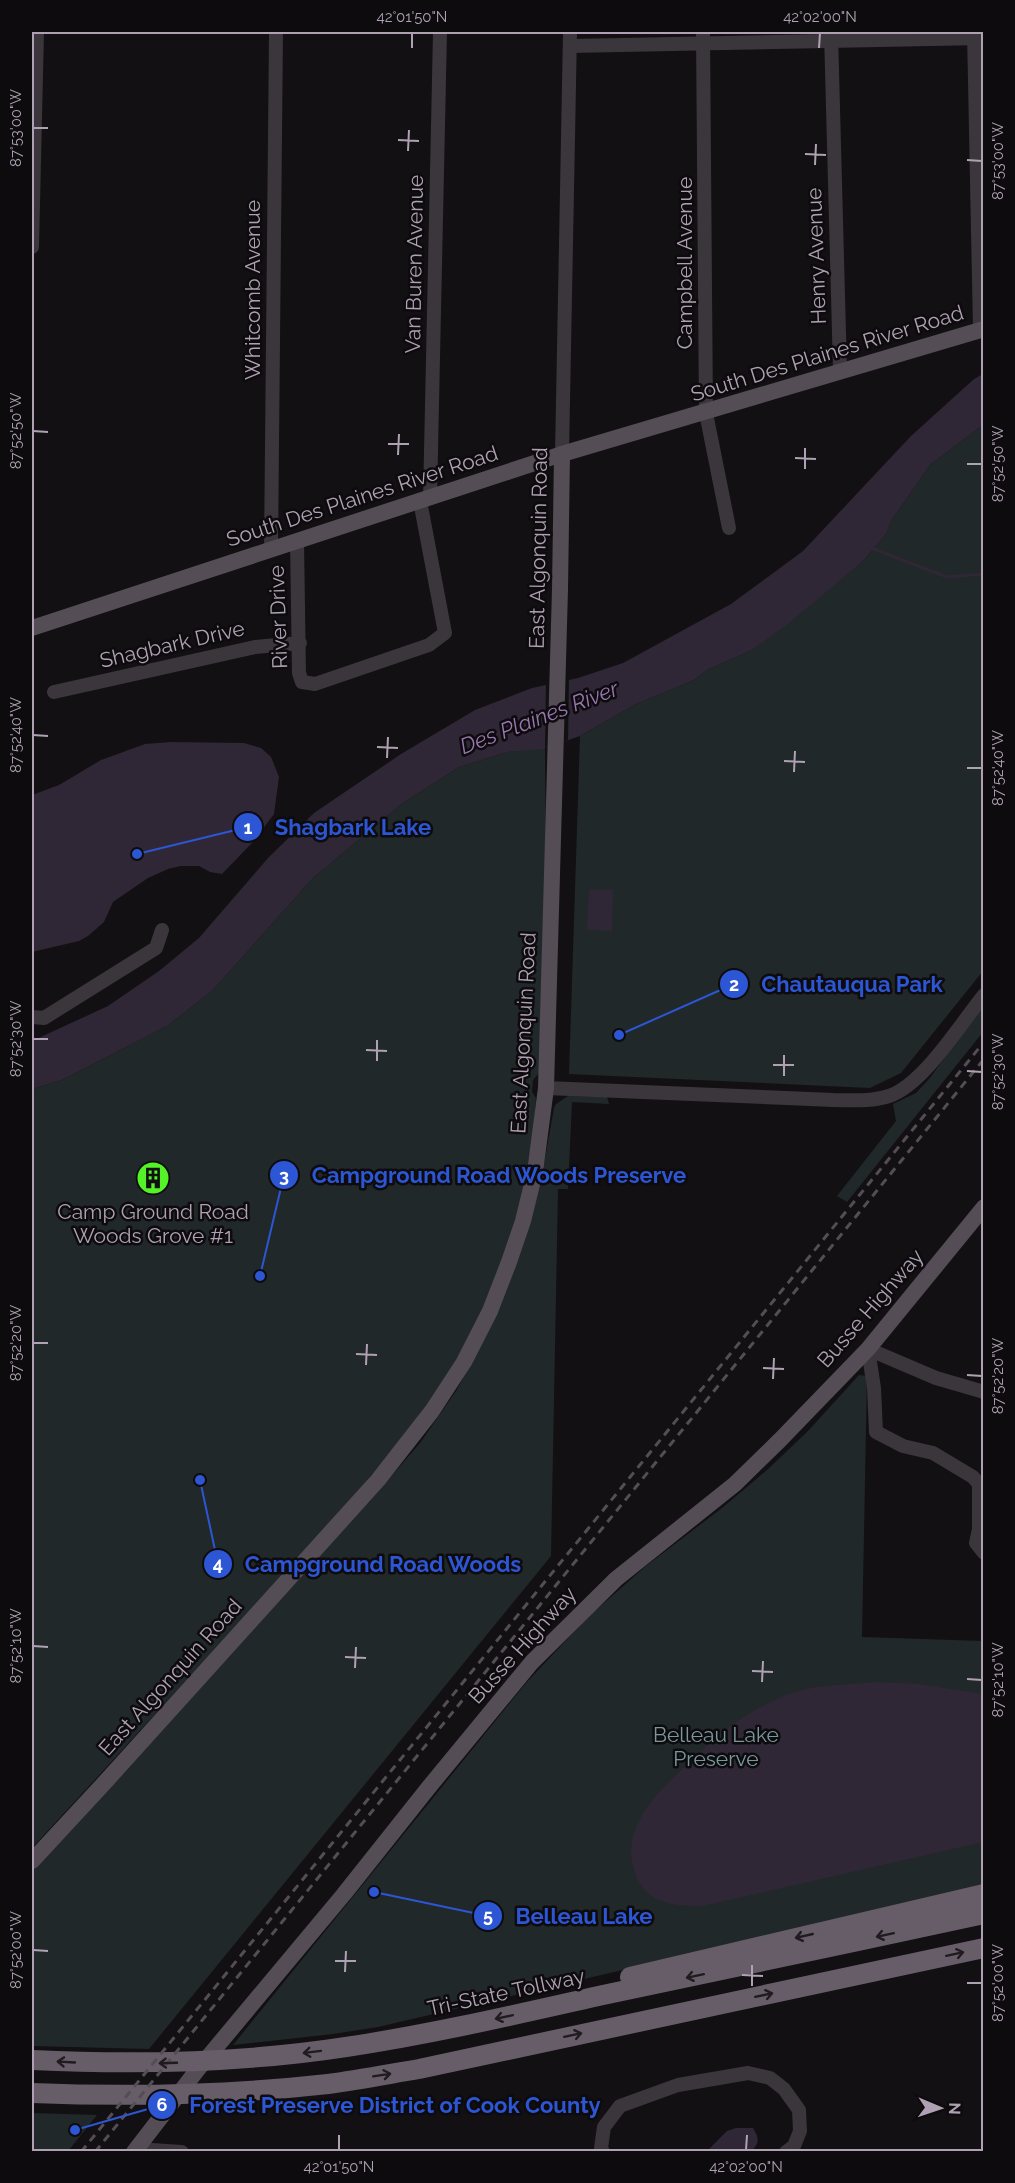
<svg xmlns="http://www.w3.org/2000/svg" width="1015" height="2183" viewBox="0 0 1015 2183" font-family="Raleway,sans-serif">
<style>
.green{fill:#212829}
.water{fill:#2f2735}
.pier{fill:#121012}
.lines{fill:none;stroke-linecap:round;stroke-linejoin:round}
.stream{stroke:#2f2735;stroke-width:3}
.minor{stroke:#3b353c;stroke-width:14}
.major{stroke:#554d56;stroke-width:16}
.highway{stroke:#665d68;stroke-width:20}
.rail{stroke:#554d56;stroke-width:3;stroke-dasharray:8 6;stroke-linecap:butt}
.oneway{stroke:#1f1b1f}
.ticks{fill:none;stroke:#afa1b3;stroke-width:2}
.labels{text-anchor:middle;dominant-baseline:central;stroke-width:5;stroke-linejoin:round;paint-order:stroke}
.street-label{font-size:21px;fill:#afa1b3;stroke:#0d0b0d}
.poi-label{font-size:21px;fill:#afa1b3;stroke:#0d0b0d}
.park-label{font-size:21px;fill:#78989e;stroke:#0d0b0d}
.water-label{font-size:22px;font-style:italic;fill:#9877af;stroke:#0d0b0d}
.leader{fill:none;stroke:#2c56d4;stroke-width:2}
.callout-dot{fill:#2c56d4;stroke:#0d0b0d;stroke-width:2}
.mark-label{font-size:18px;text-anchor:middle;font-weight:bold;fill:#fff}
.callout-label{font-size:22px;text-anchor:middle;font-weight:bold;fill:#2c56d4;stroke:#0d0b0d;stroke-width:5;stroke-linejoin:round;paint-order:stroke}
.neatline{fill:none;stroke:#afa1b3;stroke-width:2}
.ticks-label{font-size:15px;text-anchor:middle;fill:#afa1b3}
</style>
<rect width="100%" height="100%" fill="#121012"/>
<g class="green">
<polygon points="983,425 983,971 901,1073 870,1088 569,1074 580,736 636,704 694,680 707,670 752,650 863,561 886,534 891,521 930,465"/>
<polygon points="545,748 546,870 540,1072 533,1080 532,1092 536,1098 534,1127 522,1201 502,1260 480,1316 455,1363 425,1409 344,1509 32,1848 32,1089 62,1080 167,1026 212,991 313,878 403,803 459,767 508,752"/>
<polygon points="983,1006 983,1032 847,1202 837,1196 896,1121 893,1104 916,1093 929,1079"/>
<polygon points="568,1096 607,1097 609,1104 572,1102 568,1189 558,1189 551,1556 149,2049 32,2046 32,1870 388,1480 420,1443 456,1391 474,1359 541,1181 554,1108 556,1104"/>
<polygon points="859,1375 867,1376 862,1637 983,1641 983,1886 378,2027 333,2034 233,2045 526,1683 587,1618 646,1566 722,1508 767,1470 808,1431"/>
<polygon points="32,2113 97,2115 68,2151 32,2152"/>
</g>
<g class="water">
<polygon points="983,374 983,425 930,465 891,521 886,534 863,561 789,623 752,650 707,670 694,680 636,704 580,736 543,749 508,752 459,767 403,803 313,878 212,991 167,1026 62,1080 32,1089 32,1041 108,1006 159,971 199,938 268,858 314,813 401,754 475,710 532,688 578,678 623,663 731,604 803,551 911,436 974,379"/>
<polygon points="171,742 244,743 261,748 271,757 279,777 274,814 253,842 222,874 210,872 199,866 181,866 168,869 148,878 113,902 104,922 88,936 79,941 32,952 32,795 59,785 101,760 145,744"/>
<polygon points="589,890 613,890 612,931 587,930"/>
<path d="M 877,1682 L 918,1684 L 983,1694 L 983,1842 L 703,1906 C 673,1906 646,1904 635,1873 C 619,1829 657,1792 687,1765 C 699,1753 711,1741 724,1731 C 740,1718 760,1707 779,1698 C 808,1684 846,1685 877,1682 Z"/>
<path d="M 736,2128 L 753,2128 C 759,2138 760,2142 752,2151 L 707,2151 L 727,2131 Z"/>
</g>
<polygon class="pier" points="569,677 568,740 545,748 546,682"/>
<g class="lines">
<polyline class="stream" points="871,548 947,577 984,574"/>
<g class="minor">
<polyline points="703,32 706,413 729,528"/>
<polyline points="831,32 840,371"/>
<polyline points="974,32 980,330"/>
<polyline points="570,46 984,38"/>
<polyline points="32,247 37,32"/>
<polyline points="562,454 570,32"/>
<polyline points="430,498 440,32"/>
<polyline points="297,541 299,673 302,682 315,684 429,645 445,633 420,501"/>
<polyline points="271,549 276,32"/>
<polyline points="54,692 255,647 300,643"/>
<polyline points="32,1017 44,1018 156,948 162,930"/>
<path d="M 546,1088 L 833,1100 C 851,1100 871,1102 889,1096 C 923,1085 961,1023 984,995"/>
<polyline points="868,1349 874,1388 876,1432 903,1446 933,1453 973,1477 979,1484 979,1529 976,1543 984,1553"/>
<polyline points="868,1349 936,1378 984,1392"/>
<polyline points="136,2149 182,2152"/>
<polyline points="603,2152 601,2148 604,2127 620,2106 678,2085 748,2073 770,2078 784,2089 799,2110 800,2131 794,2146 786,2152"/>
</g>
<g class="major">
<polyline points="32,628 562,454 984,329"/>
<polyline points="32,1861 107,1780 378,1480 432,1411 464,1362 490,1311 509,1262 523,1221 535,1172 546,1088 560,589 562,454"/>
<polyline points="134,2152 198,2069 344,1894 429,1787 532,1662 616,1579 735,1484 780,1440 868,1349 984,1207"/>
</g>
<g class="highway">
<polyline points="630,1977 984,1894"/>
<path d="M 32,2060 C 137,2065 242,2063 346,2047 C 433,2034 518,2014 603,1995 C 730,1969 857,1941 984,1914"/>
<path d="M 32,2093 C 131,2097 229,2095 328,2084 C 358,2080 389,2074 419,2069 L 984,1948"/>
</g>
<g class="rail">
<polyline points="81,2152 984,1042"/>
<polyline points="95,2152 984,1059"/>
</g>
</g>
<defs><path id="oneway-shaft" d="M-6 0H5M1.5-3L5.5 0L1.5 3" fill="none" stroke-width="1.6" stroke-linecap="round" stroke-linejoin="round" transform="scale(1.5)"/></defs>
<g class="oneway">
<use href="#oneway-shaft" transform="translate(885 1935) rotate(168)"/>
<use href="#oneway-shaft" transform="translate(804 1936) rotate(167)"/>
<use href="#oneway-shaft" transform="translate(955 1954) rotate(-12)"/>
<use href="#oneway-shaft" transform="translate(695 1976) rotate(168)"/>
<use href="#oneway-shaft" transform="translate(764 1995) rotate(-12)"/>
<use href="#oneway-shaft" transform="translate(504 2017) rotate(168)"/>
<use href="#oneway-shaft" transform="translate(573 2035) rotate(-12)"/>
<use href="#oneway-shaft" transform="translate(312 2052) rotate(173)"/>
<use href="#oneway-shaft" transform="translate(66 2062) rotate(-177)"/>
<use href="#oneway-shaft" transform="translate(168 2063) rotate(178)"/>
<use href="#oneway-shaft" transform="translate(382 2075) rotate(-9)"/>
</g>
<path class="ticks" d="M 412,48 L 412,33M 819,48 L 820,33M 33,128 L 48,128M 398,140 L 419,141M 408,151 L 409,130M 805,154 L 826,155M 967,160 L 982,161M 815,165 L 816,144M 33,431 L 48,432M 388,444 L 409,444M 398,455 L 399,434M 795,458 L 816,459M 967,464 L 982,464M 805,469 L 805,448M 33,735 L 48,736M 377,747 L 398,748M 387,758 L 388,737M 784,761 L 805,762M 967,768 L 982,768M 794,772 L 795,751M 33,1039 L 48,1039M 366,1050 L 387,1051M 377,1061 L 377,1040M 773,1065 L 794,1065M 967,1071 L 982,1072M 784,1076 L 784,1055M 33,1343 L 48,1343M 356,1354 L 377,1355M 366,1365 L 367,1344M 763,1368 L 784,1369M 967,1375 L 982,1376M 773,1379 L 774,1358M 33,1646 L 48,1647M 345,1657 L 366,1658M 355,1668 L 356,1647M 752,1671 L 773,1672M 967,1679 L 982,1680M 762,1682 L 763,1661M 33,1950 L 48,1951M 335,1961 L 356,1961M 345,1972 L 346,1951M 742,1975 L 763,1976M 967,1983 L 982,1983M 752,1986 L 752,1965M 339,2150 L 339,2135M 746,2150 L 747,2135"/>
<defs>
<g id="building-disc" transform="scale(1.725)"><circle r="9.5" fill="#54f327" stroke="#0d0b0d"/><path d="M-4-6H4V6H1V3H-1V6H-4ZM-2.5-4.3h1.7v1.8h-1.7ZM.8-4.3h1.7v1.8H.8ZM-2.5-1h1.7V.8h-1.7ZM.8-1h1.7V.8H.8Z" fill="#111"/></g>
</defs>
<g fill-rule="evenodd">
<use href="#building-disc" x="153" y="1178"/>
</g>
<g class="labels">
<g class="street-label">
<text transform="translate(816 256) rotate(-92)">Henry Avenue</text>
<text transform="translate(684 263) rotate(-90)">Campbell Avenue</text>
<text transform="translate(414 264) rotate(-89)">Van Buren Avenue</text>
<text transform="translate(252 290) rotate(-90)">Whitcomb Avenue</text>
<text transform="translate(827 353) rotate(-17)">South Des Plaines River Road</text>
<text transform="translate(362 496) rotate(-18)">South Des Plaines River Road</text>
<text transform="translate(538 548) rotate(-89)">East Algonquin Road</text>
<text transform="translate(278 617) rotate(-92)">River Drive</text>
<text transform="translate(172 644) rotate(-13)">Shagbark Drive</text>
<text transform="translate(523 1033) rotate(-87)">East Algonquin Road</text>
<text transform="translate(870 1308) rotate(-49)">Busse Highway</text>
<text transform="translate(522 1645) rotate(-48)">Busse Highway</text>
<text transform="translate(170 1677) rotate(-48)">East Algonquin Road</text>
<text transform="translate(506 1992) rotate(-12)">Tri-State Tollway</text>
</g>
<g class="poi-label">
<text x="153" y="1211">Camp Ground Road<tspan x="153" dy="24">Woods Grove #1</tspan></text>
</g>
<g class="park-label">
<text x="716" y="1734">Belleau Lake<tspan x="716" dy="24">Preserve</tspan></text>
</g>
<g class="water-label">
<text transform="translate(539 717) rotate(-21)">Des Plaines River</text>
</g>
</g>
<path class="leader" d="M137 854L248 827M619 1035L734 984M260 1276L284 1175M200 1480L218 1564M374 1892L488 1916M75 2130L162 2105"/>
<g class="callout-dot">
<circle cx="137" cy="854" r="6"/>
<circle cx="619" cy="1035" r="6"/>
<circle cx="260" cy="1276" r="6"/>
<circle cx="200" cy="1480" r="6"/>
<circle cx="374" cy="1892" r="6"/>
<circle cx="75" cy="2130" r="6"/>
<circle cx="248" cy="827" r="15"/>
<circle cx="734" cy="984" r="15"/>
<circle cx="284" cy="1175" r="15"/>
<circle cx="218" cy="1564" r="15"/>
<circle cx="488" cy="1916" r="15"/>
<circle cx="162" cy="2105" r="15"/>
</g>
<g class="mark-label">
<text x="248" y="834">1</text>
<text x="734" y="991">2</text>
<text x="284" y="1182">3</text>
<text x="218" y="1570">4</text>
<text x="488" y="1922">5</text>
<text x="162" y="2111">6</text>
</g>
<g class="callout-label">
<text x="353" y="835">Shagbark Lake</text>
<text x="852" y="992">Chautauqua Park</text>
<text x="499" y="1183">Campground Road Woods Preserve</text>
<text x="383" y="1572">Campground Road Woods</text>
<text x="584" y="1924">Belleau Lake</text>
<text x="395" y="2113">Forest Preserve District of Cook County</text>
</g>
<rect width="1015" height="2183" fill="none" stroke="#0d0b0d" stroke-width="66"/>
<g transform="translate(940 2108) rotate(92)" stroke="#0d0b0d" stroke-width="4.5" paint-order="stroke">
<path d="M0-4.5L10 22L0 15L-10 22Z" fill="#afa1b3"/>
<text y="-9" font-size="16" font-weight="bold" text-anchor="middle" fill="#afa1b3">N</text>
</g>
<rect x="33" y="33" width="949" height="2117" class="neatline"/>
<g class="ticks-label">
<text x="412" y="22">42°01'50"N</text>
<text x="820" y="22">42°02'00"N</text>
<text transform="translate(16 128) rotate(-90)" y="5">87°53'00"W</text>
<text transform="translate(998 161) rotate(-90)" y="5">87°53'00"W</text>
<text transform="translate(16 431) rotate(-90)" y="5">87°52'50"W</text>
<text transform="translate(998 464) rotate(-90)" y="5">87°52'50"W</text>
<text transform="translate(16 735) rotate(-90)" y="5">87°52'40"W</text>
<text transform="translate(998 768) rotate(-90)" y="5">87°52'40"W</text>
<text transform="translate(16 1039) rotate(-90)" y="5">87°52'30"W</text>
<text transform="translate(998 1072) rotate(-90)" y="5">87°52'30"W</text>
<text transform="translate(16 1343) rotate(-90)" y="5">87°52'20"W</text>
<text transform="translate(998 1376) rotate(-90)" y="5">87°52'20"W</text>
<text transform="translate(16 1646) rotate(-90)" y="5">87°52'10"W</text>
<text transform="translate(998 1680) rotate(-90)" y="5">87°52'10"W</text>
<text transform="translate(16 1950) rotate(-90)" y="5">87°52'00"W</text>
<text transform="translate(998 1983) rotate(-90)" y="5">87°52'00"W</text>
<text x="339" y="2172">42°01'50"N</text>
<text x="746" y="2172">42°02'00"N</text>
</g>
</svg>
